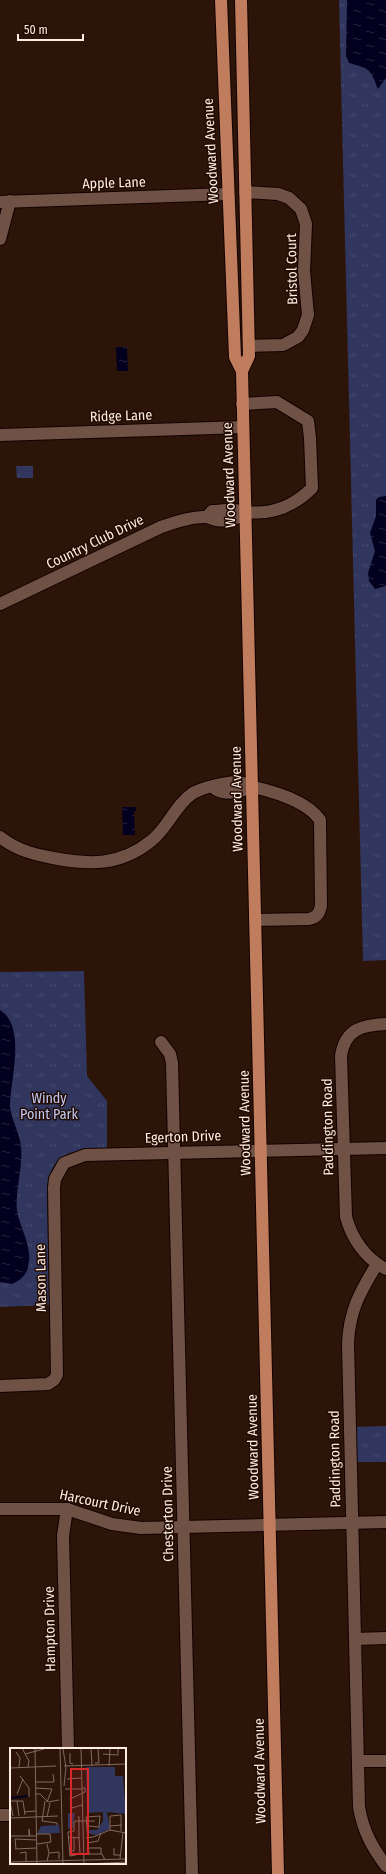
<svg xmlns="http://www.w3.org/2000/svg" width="386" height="1874" viewBox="0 0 386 1874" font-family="'Fira Sans Condensed',sans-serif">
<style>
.grass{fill:url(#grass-tufts)}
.water{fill:url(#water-ripples)}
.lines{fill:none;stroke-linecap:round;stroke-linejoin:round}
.minor-casing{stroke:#130200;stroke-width:14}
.major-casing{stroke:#130200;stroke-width:14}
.minor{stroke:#6f5245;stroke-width:12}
.major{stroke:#bf7d5d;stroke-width:12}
.labels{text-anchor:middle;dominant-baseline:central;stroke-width:3;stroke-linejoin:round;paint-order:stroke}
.street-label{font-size:14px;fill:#fdece3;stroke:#220b02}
.park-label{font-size:14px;fill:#c2cbf6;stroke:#220b02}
.inset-river{fill:none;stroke:#03001f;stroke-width:2}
.inset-road{fill:none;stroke:#806a60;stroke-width:1}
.view{fill:#d62828;fill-opacity:0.15;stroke:#d62828;stroke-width:2}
.inset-edge{fill:none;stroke:#fdece3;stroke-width:2}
</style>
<defs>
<pattern id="grass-tufts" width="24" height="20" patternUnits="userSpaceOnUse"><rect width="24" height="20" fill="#30365d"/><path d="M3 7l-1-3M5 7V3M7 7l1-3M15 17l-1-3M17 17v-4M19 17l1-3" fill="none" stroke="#454a6c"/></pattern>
<pattern id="water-ripples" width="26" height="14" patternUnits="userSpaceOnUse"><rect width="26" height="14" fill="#03001f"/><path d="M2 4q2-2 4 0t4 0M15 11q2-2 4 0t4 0" fill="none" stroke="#29253f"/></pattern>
</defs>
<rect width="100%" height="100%" fill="#2c1409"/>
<g class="grass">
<polygon points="339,0 386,0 386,960 363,961"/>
<polygon points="16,466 33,466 33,478 17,478"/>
<path d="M 84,971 L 87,1076 L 107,1101 L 107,1149 C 76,1150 53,1149 47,1186 L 49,1305 L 0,1307 L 0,972 Z"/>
<polygon points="386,1426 386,1462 356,1462 355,1427"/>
</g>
<g class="water">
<path d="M 347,0 L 386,0 L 386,78 L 378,89 C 370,68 370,69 349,63 L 346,56 Z"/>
<polygon points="116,347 127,347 128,371 117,371"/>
<polygon points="386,496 386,586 375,589 369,581 368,573 375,551 370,533 376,516 376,500 379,497"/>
<polygon points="122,807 136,807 136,811 134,811 135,835 123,835"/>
<path d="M 0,1010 C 27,1027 10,1080 10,1106 C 11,1120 20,1133 21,1147 C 23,1169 15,1190 17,1211 C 20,1228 31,1244 29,1262 C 28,1273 22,1280 12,1284 L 0,1282 Z"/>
</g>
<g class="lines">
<g class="minor-casing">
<g id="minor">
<polyline points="245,192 278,194 289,198 301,209 306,224 304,271 308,315 303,330 298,337 283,345 249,346"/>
<polyline points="0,202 228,194"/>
<polyline points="0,239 10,201"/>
<polyline points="0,435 243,427"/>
<path d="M 207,517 L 212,511 C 219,511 227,509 234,510 C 238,510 242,512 246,512 C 272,515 294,506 312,488 L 310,438 L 308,421 L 277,402 L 242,404"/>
<path d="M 0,604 L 161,527 C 175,522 190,517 204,517 C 209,517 212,519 216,520 C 229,522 236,519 246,512"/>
<path d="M 213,787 C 223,797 240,792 252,787"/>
<path d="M 0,837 C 16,850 33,854 53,858 C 89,865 120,866 151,841 C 168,828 175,805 193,793 C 202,788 229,781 239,782 C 244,783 249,786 254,787 C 275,792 307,801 320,820 L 321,906 C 319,914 317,917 309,919 L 255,920"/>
<path d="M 386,1024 C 362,1025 345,1029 341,1056 L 346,1217 C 352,1239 366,1259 386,1269"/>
<polyline points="161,1042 170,1054 172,1063 192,1874"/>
<path d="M 377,1264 C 360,1292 349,1311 348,1344 L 359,1807 C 363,1831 372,1847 386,1866"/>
<polyline points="0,1386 48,1384 54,1380 57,1375 54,1188 55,1179 64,1163 85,1155 386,1148"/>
<polyline points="0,1509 67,1509 112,1524 141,1528 386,1522"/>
<polyline points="67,1509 63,1536 68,1749"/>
<polyline points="355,1639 386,1638"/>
<polyline points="358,1761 386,1761"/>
<polyline points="0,1815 11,1815"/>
</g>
</g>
<g class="major-casing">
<g id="major">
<polyline points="221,0 235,357 242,371 278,1874"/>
<polyline points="241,0 249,356 242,371"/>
</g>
</g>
<use href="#minor" class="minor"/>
<use href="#major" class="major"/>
</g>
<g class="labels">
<g class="street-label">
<text transform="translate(211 151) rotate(-93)">Woodward Avenue</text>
<text transform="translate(114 183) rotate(-2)">Apple Lane</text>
<text transform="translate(292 269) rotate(-91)">Bristol Court</text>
<text transform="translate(121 416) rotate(-2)">Ridge Lane</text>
<text transform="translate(229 475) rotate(-92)">Woodward Avenue</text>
<text transform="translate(95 542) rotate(-26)">Country Club Drive</text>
<text transform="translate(237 799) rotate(-91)">Woodward Avenue</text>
<text transform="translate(245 1123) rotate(-91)">Woodward Avenue</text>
<text transform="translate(328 1127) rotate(-91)">Paddington Road</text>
<text transform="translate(183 1137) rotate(-2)">Egerton Drive</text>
<text transform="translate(41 1278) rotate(-91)">Mason Lane</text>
<text transform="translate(253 1447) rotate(-91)">Woodward Avenue</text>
<text transform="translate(335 1459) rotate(-91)">Paddington Road</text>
<text transform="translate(100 1503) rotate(12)">Harcourt Drive</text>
<text transform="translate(168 1514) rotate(-91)">Chesterton Drive</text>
<text transform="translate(50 1629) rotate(-91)">Hampton Drive</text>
<text transform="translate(260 1771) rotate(-91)">Woodward Avenue</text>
</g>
<g class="park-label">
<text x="49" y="1098">Windy<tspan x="49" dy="16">Point Park</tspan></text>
</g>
</g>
<g transform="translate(10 1748)">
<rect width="116" height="116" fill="#2c1409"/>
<path d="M 76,19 L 105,19 L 105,28 L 113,28 L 116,66 L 97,64 L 100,81 L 86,87 L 77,85 L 79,82 L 87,82 L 93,73 L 93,64 L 77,65 ZM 58,65 L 65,65 L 63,80 L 58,81 ZM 49,77 L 50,85 L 27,86 L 31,78 Z" fill="#30365d"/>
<path class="inset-river" d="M 0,50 L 19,48"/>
<path class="inset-road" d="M 12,0 L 19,13 L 18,19M 25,0 L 27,116M 50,0 L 53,116M 71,0 L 74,116M 81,0 L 82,18M 53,1 L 56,19 L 54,38M 6,4 L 10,10 L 9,19M 60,5 L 60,15 L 63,16M 15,6 L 34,1M 93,6 L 108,7 L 108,0M 85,15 L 89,15 L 88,0M 54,18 L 116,16M 99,18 L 100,0M 0,20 L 46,18M 10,28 L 19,40 L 19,49M 57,31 L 71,30M 25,34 L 44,34 L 43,26M 25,40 L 42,41 L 37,54M 72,40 L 75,40 L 75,44 L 60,51 L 62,60 L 72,57M 55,41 L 72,41M 7,46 L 13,31M 25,46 L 30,46 L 38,54 L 49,52M 0,53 L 13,53 L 15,67M 0,53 L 3,68M 7,53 L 9,68M 35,53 L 32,73 L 47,75 L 47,77M 14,64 L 26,63M 68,68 L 69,69 L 69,90 L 70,106 L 60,108 L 58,84 L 64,83 L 64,74 L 65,73 L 85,73M 37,69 L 40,55M 0,70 L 48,68M 78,78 L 89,79 L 90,68 L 76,69 L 79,106M 100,78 L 112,77M 100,82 L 100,68 L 111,67 L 111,83M 100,82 L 116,85M 26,86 L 40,86 L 41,94 L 27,96M 1,88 L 26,88M 19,88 L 19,81 L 20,88M 58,89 L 70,90M 76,90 L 83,89 L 100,82M 77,95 L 88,93 L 91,85M 37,96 L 39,105 L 37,113M 77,100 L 91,100 L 91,106M 104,100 L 104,107 L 110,107M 5,101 L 27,100M 6,101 L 5,91 L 27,92M 59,103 L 64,103 L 64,89M 10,105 L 16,104 L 16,114M 39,105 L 49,104 L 49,111M 79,106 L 92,106 L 95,112M 110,111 L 113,84M 0,114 L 116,111M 78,116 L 116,114"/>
<path class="view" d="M 61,21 L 78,21 L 78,106 L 61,106 Z"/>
<rect width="116" height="116" class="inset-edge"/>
</g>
<path d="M18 34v6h65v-6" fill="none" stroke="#fdece3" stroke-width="2"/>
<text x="24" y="34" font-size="12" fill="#fdece3" stroke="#220b02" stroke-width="3" paint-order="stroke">50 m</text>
</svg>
